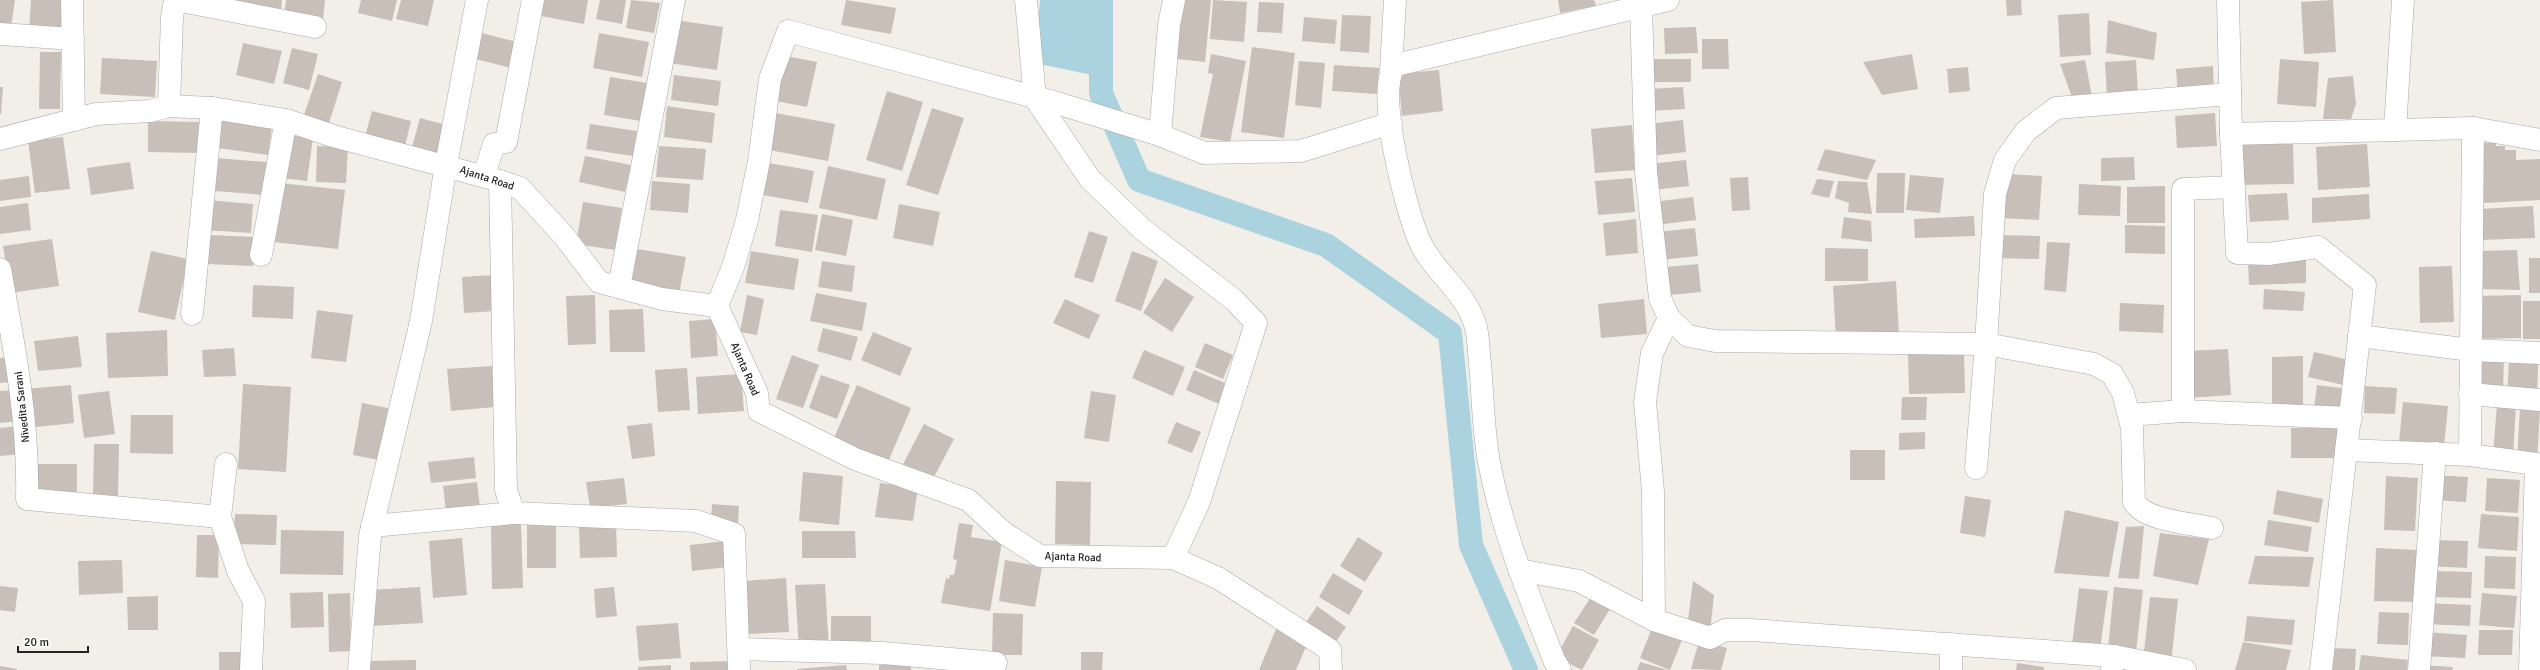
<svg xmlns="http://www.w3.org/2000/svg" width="2540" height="670" viewBox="0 0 2540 670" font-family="Signika,sans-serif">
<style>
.water{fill:#aad3df}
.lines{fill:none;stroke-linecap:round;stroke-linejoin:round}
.canal{stroke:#aad3df;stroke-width:24}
.building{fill:#c7bfb8}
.street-casing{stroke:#a9a9a9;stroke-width:23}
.street{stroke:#fff;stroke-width:22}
.labels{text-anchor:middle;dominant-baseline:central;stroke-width:3.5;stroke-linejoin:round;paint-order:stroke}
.street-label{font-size:11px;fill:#222;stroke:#fff}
</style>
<rect width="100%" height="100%" fill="#f2efe9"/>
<polygon class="water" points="1040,0 1103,0 1102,77 1035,63"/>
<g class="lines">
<polyline class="canal" points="1101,0 1101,93 1139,180 1326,245 1450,333 1471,545 1526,670"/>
</g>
<g class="building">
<polygon points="0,0 15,0 11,27 0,25"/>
<polygon points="31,0 68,0 66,34 29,32"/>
<polygon points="233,0 282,0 281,11"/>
<polygon points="286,0 325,0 323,19 284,16"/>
<polygon points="361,0 397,0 392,21 358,13"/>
<polygon points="401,0 434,0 428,26 396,19"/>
<polygon points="538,0 588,0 584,24 535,15"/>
<polygon points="600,0 626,0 622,24 596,19"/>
<polygon points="631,0 660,3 654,33 626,28"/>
<polygon points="846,0 896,8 891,34 841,25"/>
<polygon points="1183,0 1211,0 1205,62 1176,59"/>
<polygon points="1213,0 1247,2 1244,42 1210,39"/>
<polygon points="1558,0 1594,0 1596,6 1560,13"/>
<polygon points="2006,0 2021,0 2022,15 2007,16"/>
<polygon points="2333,0 2336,52 2304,54 2301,2"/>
<polygon points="1259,2 1284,3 1282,33 1257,32"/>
<polygon points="2089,13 2091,55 2060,57 2058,15"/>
<polygon points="1342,15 1371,16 1369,53 1340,51"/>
<polygon points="1304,17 1337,20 1335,44 1302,41"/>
<polygon points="675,20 723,27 717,70 668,63"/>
<polygon points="2108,20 2157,33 2154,60 2106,53"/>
<polygon points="1696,27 1698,53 1665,54 1664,28"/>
<polygon points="474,31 517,42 511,68 468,57"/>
<polygon points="599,33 649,42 642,77 593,68"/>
<polygon points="1702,39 1728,39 1729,69 1702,69"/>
<polygon points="243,43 282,51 274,84 236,75"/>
<polygon points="1252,47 1295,53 1284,138 1241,132"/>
<polygon points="292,48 318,54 309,90 283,83"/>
<polygon points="40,52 61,52 60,109 39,109"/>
<polygon points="1211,54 1246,61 1230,142 1200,137 1213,74 1208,73"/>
<polygon points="1912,54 1918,89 1882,95 1863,62"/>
<polygon points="786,56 817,62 807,107 776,101"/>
<polygon points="102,58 157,61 155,97 100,94"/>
<rect x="1650" y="59" width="41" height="23"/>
<polygon points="2280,59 2319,62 2316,107 2277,104"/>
<polygon points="2085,60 2093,102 2073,100 2060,64"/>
<polygon points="2136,60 2138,93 2107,95 2105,62"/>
<polygon points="1299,61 1325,63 1321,108 1295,105"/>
<polygon points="1334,65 1379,68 1377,94 1332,91"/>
<polygon points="2213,66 2214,93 2178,95 2176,69"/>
<polygon points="1968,67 1970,91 1949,93 1947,69"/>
<polygon points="1439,70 1443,111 1402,116 1398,74"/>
<polygon points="318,74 342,82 329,123 304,115"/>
<polygon points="674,75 721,81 718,106 671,100"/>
<polygon points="2353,76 2356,104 2351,119 2323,119 2328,78"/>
<polygon points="610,77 647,83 641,121 604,115"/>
<polygon points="0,87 3,87 1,114 0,114"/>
<polygon points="1683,87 1685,109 1650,111 1648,89"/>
<polygon points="887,91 923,102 902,171 866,160"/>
<polygon points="667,106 715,113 712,143 664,137"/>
<polygon points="932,108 964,118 938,195 906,185"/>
<polygon points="372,111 411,121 404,150 364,140"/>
<polygon points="776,113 835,124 828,161 769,150"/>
<polygon points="2215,113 2217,146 2177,148 2175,116"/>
<polygon points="420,118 446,125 439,154 412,147"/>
<polygon points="221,120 272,127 268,155 217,148"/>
<polygon points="1683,120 1686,152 1651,156 1647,124"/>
<polygon points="148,121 201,122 200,153 148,152"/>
<polygon points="590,124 637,131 633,156 586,149"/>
<polygon points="1632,125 1635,170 1595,173 1591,129"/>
<polygon points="288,135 313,138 307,181 282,178"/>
<polygon points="63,137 70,189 35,193 28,141"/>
<polygon points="2293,143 2294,184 2238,185 2237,144"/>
<polygon points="2481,143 2496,143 2496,146 2505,146 2505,150 2516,150 2516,160 2540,159 2540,200 2484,203"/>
<polygon points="2367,144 2370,187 2318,190 2316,147"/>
<polygon points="317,146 348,147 346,183 316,182"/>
<polygon points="659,146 706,149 703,180 656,177"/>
<polygon points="1825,149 1876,160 1867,180 1817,170"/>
<polygon points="585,156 631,165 625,192 579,182"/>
<polygon points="2134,157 2135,180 2101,181 2101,158"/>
<polygon points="216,158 267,162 264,195 214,191"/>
<polygon points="1686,160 1689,186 1652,190 1649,164"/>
<polygon points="130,162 134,189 91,195 87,168"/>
<polygon points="769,163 814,171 808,203 763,195"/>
<polygon points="828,166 886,179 877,220 819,208"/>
<polygon points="1877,173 1905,173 1904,213 1876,213"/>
<polygon points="2006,174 2042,176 2039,220 2003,218"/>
<polygon points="1910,175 1944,178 1940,213 1906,210"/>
<polygon points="29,176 31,197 0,201 0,180"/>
<polygon points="1748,177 1750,210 1732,211 1730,178"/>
<polygon points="1632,178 1635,212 1598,215 1595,181"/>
<polygon points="1817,179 1834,181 1829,198 1811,194"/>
<polygon points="652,181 690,184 688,213 650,210"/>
<polygon points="1838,181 1867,182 1872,214 1848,212 1849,203 1835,198"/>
<polygon points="280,183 345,190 338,249 273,242"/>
<polygon points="2079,184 2121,186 2120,216 2078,215"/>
<polygon points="2165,186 2165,223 2127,223 2127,187"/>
<polygon points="2287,193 2289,220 2250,222 2248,195"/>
<polygon points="2369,194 2370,219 2312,223 2312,198"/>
<polygon points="1693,197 1696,220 1656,225 1653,202"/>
<polygon points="207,200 253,204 251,233 204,230"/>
<polygon points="583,202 622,208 615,250 576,244"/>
<polygon points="28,203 31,230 0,234 0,207"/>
<polygon points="899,204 940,212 933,246 893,238"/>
<polygon points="2533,206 2535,238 2480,240 2479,209"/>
<polygon points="780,210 818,215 812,252 775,246"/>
<polygon points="822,214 853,220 846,256 815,250"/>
<polygon points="1974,216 1975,236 1915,238 1914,219"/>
<polygon points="1844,217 1871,221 1872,242 1841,238"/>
<polygon points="1636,219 1638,253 1606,256 1603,223"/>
<polygon points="2125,225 2165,226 2165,254 2125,253"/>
<polygon points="1695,228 1698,256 1660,260 1657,232"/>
<polygon points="1089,231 1108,237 1093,283 1074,277"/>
<polygon points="209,235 254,237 253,266 207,264"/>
<polygon points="1996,235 2040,236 2039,259 1995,258"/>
<polygon points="52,239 59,286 10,293 3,246"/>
<polygon points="2047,242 2070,243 2066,292 2044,290"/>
<polygon points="1825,248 1868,249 1868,281 1825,281"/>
<polygon points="637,249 686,257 679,294 631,286"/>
<polygon points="2517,250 2520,290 2482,289 2480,251"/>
<polygon points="151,251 188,259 175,320 138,312"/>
<polygon points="751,251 799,259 794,290 745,283"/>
<polygon points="1132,251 1158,261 1141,311 1115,301"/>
<rect x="2529" y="258" width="11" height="35"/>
<polygon points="2306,259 2306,283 2249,285 2248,260"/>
<polygon points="822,261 855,266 852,292 818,287"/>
<polygon points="1698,264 1701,292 1669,295 1666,267"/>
<polygon points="2452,266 2454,322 2420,323 2419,267"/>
<polygon points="494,275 496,311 464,313 462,277"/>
<polygon points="1165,278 1194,297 1172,332 1143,313"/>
<polygon points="1896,281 1899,335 1836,340 1833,286"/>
<polygon points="253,285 294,287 293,319 252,317"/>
<polygon points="2264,289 2305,292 2303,311 2263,309"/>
<polygon points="816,293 867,303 862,331 810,321"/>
<polygon points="595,295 596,344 568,345 566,296"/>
<polygon points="747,295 764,299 757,335 740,332"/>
<polygon points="2521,295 2521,338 2477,339 2476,296"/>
<polygon points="1065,299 1100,315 1089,339 1053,323"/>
<polygon points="1644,299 1647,334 1601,338 1598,304"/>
<rect x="2523" y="301" width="17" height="38"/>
<polygon points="2120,303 2164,305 2163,333 2119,331"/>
<polygon points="643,309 645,352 610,352 609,310"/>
<polygon points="317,310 353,315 346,362 311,358"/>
<polygon points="715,319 718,356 691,358 689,321"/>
<polygon points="823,328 858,337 851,361 817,351"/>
<polygon points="167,330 168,376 108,378 106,333"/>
<polygon points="873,332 912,348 900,376 861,360"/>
<polygon points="78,336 82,367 38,371 34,341"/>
<polygon points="1205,343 1233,355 1223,379 1195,367"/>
<polygon points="234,348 236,376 204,377 202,350"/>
<polygon points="2228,349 2231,395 2189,398 2186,351"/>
<polygon points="1144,350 1185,367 1173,396 1132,378"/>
<polygon points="2314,352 2354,361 2348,386 2308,377"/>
<polygon points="1964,353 1965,393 1909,394 1908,354"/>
<polygon points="792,355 819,365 803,408 776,399"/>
<polygon points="2303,356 2303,411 2272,411 2272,357"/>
<polygon points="2476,356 2504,357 2503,393 2475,392"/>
<polygon points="12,357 14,382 0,383 0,358"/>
<polygon points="2509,362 2538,364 2537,397 2507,396"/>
<polygon points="492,366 495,407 451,411 447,369"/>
<polygon points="687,368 690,410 658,412 655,370"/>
<polygon points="1194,370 1227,384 1219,404 1186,390"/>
<polygon points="741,374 744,411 698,414 696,377"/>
<polygon points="821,375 850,385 837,419 809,408"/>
<polygon points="243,384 291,387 286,472 238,469"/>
<polygon points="71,385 74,423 28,428 24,389"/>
<polygon points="857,385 911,408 888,462 834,438"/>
<polygon points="2317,385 2349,389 2346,412 2314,408"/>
<polygon points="2365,386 2397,388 2395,414 2364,413"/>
<polygon points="14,390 18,421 0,423 0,391"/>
<polygon points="109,391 115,434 84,438 78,395"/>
<polygon points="1091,391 1116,395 1109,442 1084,438"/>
<polygon points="1902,397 1927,397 1926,420 1901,420"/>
<polygon points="2403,402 2448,406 2444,446 2399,442"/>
<polygon points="362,403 388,408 379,460 353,455"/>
<polygon points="2497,404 2516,405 2513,457 2493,455"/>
<polygon points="2520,408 2540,410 2537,462 2517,460"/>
<polygon points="131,415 173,415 173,454 130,453"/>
<polygon points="1176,422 1201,432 1192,453 1167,443"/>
<polygon points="652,423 655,456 632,459 627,426"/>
<polygon points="924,424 954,439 933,479 903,464"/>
<polygon points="19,426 21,454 0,456 0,428"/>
<rect x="2291" y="428" width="46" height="30"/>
<polygon points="1925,432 1925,449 1899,450 1899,433"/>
<polygon points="94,444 119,444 118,499 93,498"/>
<rect x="1850" y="450" width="35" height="30"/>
<polygon points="474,457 476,478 431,483 428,462"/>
<polygon points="35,464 77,464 77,494 36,495"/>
<polygon points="803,472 843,476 839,525 799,521"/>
<polygon points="2435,475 2468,477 2466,502 2433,500"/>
<polygon points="2386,476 2418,478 2415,531 2384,530"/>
<polygon points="624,478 627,504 590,508 586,482"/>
<polygon points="2487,478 2520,480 2518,513 2485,511"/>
<polygon points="1056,481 1091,482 1090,545 1055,544"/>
<polygon points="477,482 480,508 446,512 443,486"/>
<polygon points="880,483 918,488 913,521 875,517"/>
<polygon points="2277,490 2323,499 2319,523 2273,514"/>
<polygon points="1965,496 1991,500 1985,537 1960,533"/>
<polygon points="712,504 739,506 738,525 711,523"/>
<polygon points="2065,510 2119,522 2109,577 2054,573"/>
<polygon points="235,514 277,515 276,545 233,544"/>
<polygon points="2481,514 2519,517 2517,551 2478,548"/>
<polygon points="2268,520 2312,527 2308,552 2264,545"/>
<polygon points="616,522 617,557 580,558 579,524"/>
<polygon points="959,523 973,525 971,537 1002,542 990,611 941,603 946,578 949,579 950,575 954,575 957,560 953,559"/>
<polygon points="491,524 521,524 523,588 492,589"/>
<rect x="527" y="525" width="29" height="43"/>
<polygon points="2144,526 2139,579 2118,578 2126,527"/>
<polygon points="281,530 344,531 343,575 280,574"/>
<polygon points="802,531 855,531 856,558 802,558"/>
<polygon points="2160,533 2209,539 2198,585 2153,576"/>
<polygon points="197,535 219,535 218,578 196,577"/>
<polygon points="1358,537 1383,553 1365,582 1340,566"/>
<polygon points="462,538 467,595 433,598 429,541"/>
<polygon points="2431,540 2468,541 2467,568 2429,566"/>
<polygon points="725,541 728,567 692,571 690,545"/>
<polygon points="2376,548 2418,550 2416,602 2374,601"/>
<polygon points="2255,556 2314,557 2309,587 2248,584"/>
<polygon points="2485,556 2516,557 2515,589 2484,588"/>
<polygon points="122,560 123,593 79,595 78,561"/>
<polygon points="1005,560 1042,567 1035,607 999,601"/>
<polygon points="2431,571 2472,572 2471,598 2430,597"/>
<polygon points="1333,573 1363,591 1349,615 1319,597"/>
<polygon points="786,578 789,632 749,634 745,581"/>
<polygon points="1693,581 1714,595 1710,632 1687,628"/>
<polygon points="825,584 829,648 799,650 795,585"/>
<polygon points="0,586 18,588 15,612 0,610"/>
<polygon points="420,587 423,623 372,626 370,590"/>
<polygon points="614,587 617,616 596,618 594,589"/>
<polygon points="2114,587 2143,590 2136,652 2108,649"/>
<polygon points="2079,588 2108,591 2100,649 2072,645"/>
<polygon points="323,592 324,627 291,628 290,593"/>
<polygon points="350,593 351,651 329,652 328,594"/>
<polygon points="2482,593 2517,596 2514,628 2479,625"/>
<polygon points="1593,594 1612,606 1594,635 1574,623"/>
<polygon points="158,596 158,630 128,630 127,597"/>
<polygon points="2150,597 2178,599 2171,664 2143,661"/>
<polygon points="2426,603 2471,605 2470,626 2425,624"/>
<polygon points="1317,606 1346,627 1330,650 1301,630"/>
<polygon points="2379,612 2409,613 2408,645 2377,644"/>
<polygon points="993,613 1023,614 1022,655 992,655"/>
<rect x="831" y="616" width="40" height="32"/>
<polygon points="2247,616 2295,620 2292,645 2244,641"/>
<polygon points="678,623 681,658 639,661 636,626"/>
<polygon points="1654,623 1684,635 1670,670 1640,658"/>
<polygon points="1573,626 1599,640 1582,670 1556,657"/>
<polygon points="1276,629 1308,642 1296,670 1259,670"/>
<polygon points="2479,630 2513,630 2512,655 2478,655"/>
<polygon points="2425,632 2467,635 2465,658 2423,656"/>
<polygon points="1699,641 1727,648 1721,670 1691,669"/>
<polygon points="2243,642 2291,650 2286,670 2235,670"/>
<polygon points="2332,648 2356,649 2355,670 2331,670"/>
<rect x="219" y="652" width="24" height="18"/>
<polygon points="1081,652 1103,652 1102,670 1081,670"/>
<polygon points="2361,655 2408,660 2407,670 2359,670"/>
<polygon points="416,660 416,670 369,670 368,661"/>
<polygon points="738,661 738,670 690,670 690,662"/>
<polygon points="1640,662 1668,670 1637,670"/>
<polygon points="2017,663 2044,667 2044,670 2016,670"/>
<polygon points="911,664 911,670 879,670 879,665"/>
<polygon points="671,665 671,670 638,670 638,667"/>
<polygon points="846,665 847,670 797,670 797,669"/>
<polygon points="2422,665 2453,667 2452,670 2422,670"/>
<polygon points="0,666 17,669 17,670 0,670"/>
</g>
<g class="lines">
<g class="street-casing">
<g id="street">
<polyline points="72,0 74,120"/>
<polyline points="176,0 315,27"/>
<polyline points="1026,0 1035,98 1090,179 1142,229 1234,300 1256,323 1199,502 1173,558"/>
<polyline points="2228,0 2231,134 2237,253 2268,254 2318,247 2365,285 2321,670"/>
<path d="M 1641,6 L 1646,172 L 1660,298 L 1669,318 L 1688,336 L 1715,341 L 1986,344 L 2094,364 L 2112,374 L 2123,393 L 2132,428 L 2134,502 C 2146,521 2190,523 2212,528"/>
<polyline points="0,34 73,39"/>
<polyline points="1391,70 1395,0"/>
<polyline points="169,106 212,108 286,120 333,136 500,181 520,188 564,236 599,282 662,299 717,306 757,393 759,411 855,459 968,500 1004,533 1040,556 1173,558 1218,578 1330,650 1331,670"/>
<polyline points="2395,130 2403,0"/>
<polyline points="2231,134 2473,128 2540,140"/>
<polyline points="1160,135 1169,25 1174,0"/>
<polyline points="0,139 96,114 150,111 169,106 172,17 175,0"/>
<polyline points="484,175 494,144 506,142 533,0"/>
<polyline points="500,181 506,490 514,513 696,521 734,534 739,670"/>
<polyline points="2234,187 2183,189 2183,411 2351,418"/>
<polyline points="261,255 286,120"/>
<path d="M 0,269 C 14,345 29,422 27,499 L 220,517"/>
<polyline points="619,287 674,0"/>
<polyline points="717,306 733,267 747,220 759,161 770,79 788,31 1057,103 1160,135 1204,153 1301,151 1391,123"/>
<polyline points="192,314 212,108"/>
<polyline points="2359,336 2471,350 2540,353"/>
<polyline points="2470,394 2540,400"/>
<polyline points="2129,415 2183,411"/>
<polyline points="2346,450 2470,455 2473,128"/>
<polyline points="2470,455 2536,464 2530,670"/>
<polyline points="226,464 220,517 238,571 254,601 251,670"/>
<polyline points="1976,468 1986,344 1995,194 2005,160 2026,131 2056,108 2230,94"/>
<polyline points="372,526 514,513"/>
<polyline points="1519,570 1579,581 1654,620 1710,638 1725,630 1751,630 2114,656"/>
<polyline points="1654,620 1653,491 1645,402 1652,353 1669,318"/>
<polyline points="739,649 883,653 996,663"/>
<polyline points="2112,669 2114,656 2185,670"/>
<polyline points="359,670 370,536 421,321 446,165 477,0"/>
<path d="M 1560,670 L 1554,660 C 1529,595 1502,531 1489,462 C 1483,430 1483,396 1480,364 C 1478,347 1479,329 1471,314 C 1459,287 1432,269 1420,242 C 1407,215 1373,85 1396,65 L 1668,0"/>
<polyline points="1951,670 1951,644"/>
<polyline points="2419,670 2435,453"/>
</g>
</g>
<use href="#street" class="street"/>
</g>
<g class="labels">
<g class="street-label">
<text transform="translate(487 178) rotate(18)">Ajanta Road</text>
<text transform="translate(745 369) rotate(67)">Ajanta Road</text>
<text transform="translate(22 407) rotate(-96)">Nivedita Sarani</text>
<text transform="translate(1073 557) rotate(2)">Ajanta Road</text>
</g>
</g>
<path d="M18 646v6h70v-6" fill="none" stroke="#222222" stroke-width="2"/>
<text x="24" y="646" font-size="12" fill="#222222" stroke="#ffffff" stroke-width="3" paint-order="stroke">20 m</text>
</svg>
